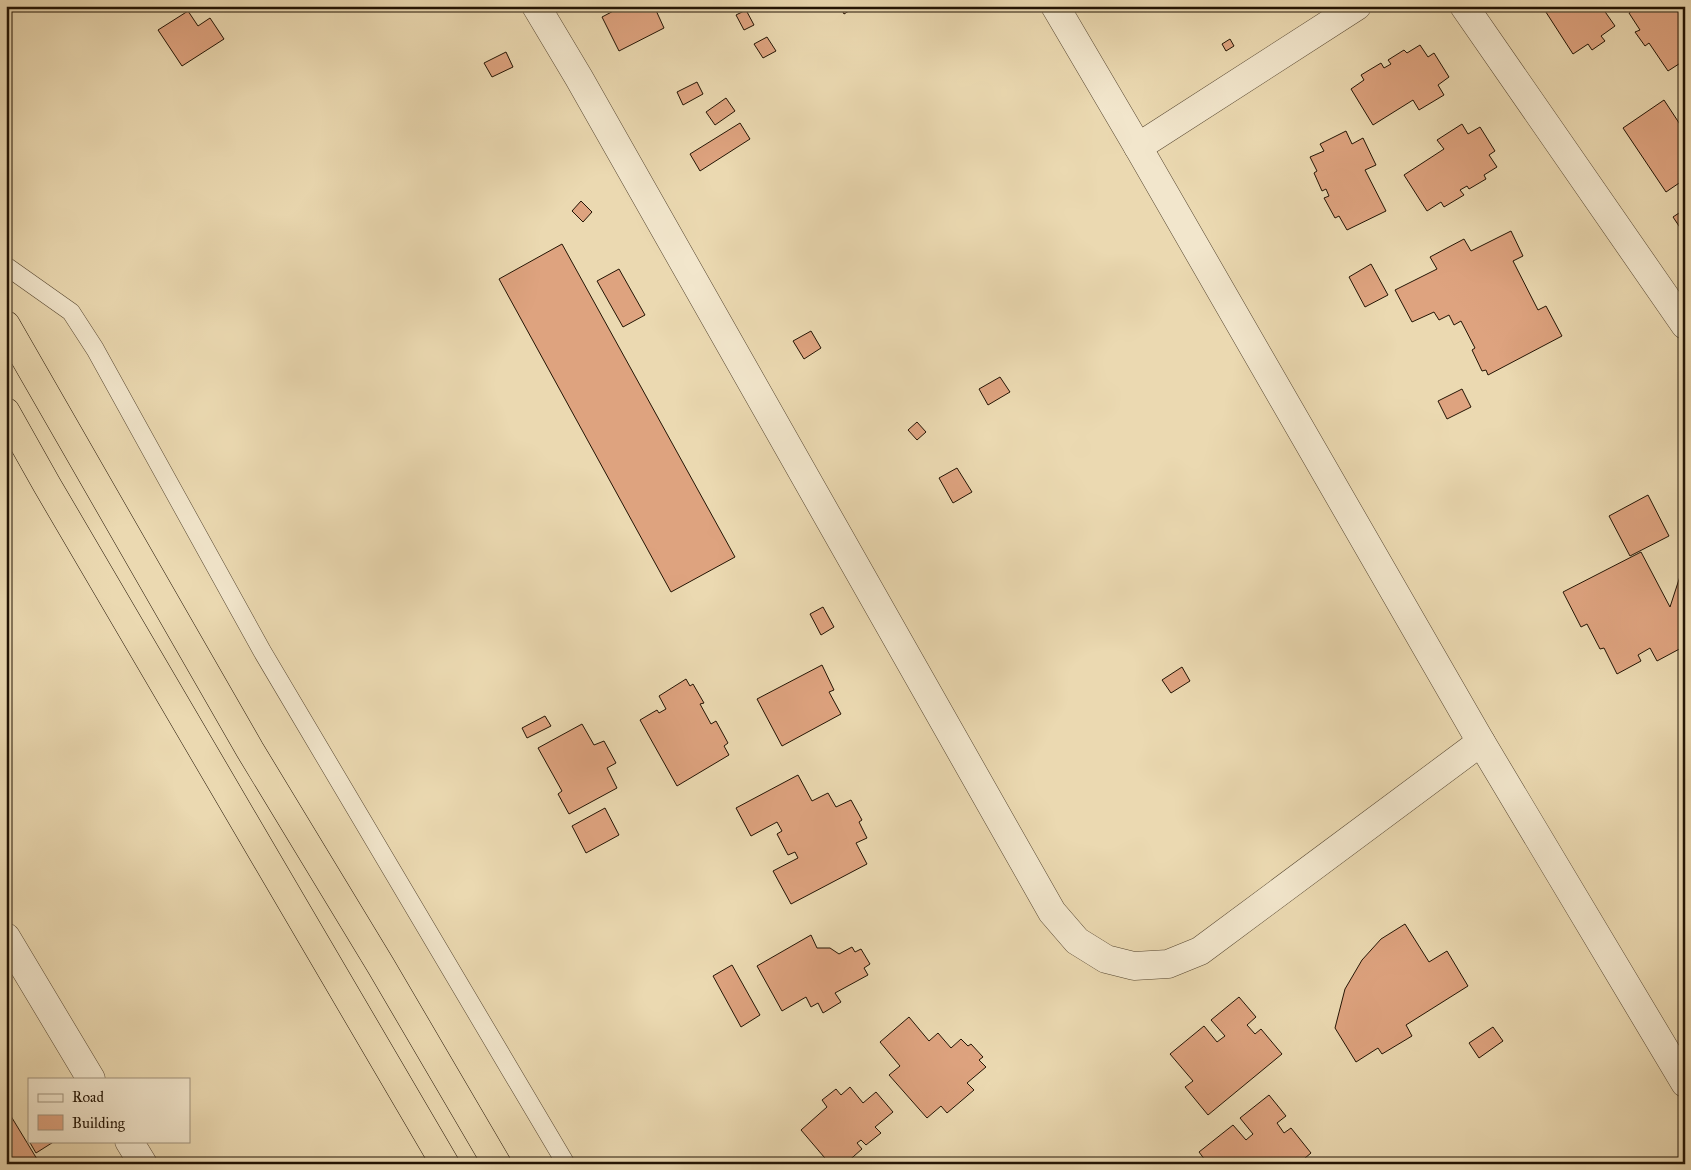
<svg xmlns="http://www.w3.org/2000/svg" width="1691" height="1170" viewBox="0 0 1691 1170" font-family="'IM FELL Great Primer',serif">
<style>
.building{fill:#dea37f;stroke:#231404}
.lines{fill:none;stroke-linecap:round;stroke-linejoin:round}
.lane-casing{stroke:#55452f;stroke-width:19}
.street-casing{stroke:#55452f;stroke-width:29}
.highway-casing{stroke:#231404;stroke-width:29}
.lane{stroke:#f2e6cc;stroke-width:18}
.street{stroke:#f2e6cc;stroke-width:28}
.highway{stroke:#ebd9b1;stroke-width:28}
</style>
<rect width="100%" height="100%" fill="#ebd9b1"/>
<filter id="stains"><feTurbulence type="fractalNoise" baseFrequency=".004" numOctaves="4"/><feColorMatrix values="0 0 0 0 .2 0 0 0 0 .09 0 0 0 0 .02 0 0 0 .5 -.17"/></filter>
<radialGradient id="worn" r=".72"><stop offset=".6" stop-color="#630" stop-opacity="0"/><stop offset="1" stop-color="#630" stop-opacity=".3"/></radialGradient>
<g class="building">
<polygon points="623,6 654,6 664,28 619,51 602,17"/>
<polygon points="840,6 857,6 844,14"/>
<polygon points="1542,6 1601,6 1615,26 1601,36 1605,41 1592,50 1588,44 1573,54"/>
<polygon points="1639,6 1685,8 1685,60 1668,71 1649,43 1645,46 1635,32 1640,30 1629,13"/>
<polygon points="746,10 754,25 744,30 736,15"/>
<polygon points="188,11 198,26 210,18 224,39 182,66 158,30"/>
<polygon points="767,37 776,51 763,58 754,44"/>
<polygon points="1230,39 1234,46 1226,51 1222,44"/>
<polygon points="1420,45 1428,57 1434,53 1449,77 1438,85 1444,95 1419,110 1413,100 1373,125 1351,89 1364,80 1361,75 1381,63 1384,68 1391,64 1388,60 1404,50 1407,53"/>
<polygon points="506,52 513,67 492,77 484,63"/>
<polygon points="697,82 703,94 683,105 677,92"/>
<polygon points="726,98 735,111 715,125 706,112"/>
<polygon points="1664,100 1685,132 1685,171 1682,173 1685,179 1666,192 1623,128"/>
<polygon points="740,123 750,139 700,171 690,154"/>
<polygon points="1462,124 1468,134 1480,127 1495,151 1489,155 1497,167 1484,175 1486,179 1469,189 1467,186 1460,190 1464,195 1444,207 1441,202 1427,211 1404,175 1444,149 1437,140"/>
<polygon points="1346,131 1352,144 1363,138 1376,165 1365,170 1386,211 1347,230 1339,216 1335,218 1324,198 1329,196 1326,189 1322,191 1314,173 1317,171 1310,157 1324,151 1320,144"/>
<polygon points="581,201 592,212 583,222 572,211"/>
<polygon points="1685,209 1685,235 1673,217"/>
<polygon points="1511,231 1523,256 1513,261 1538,310 1546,306 1562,336 1488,375 1486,370 1482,371 1472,350 1475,348 1461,321 1454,325 1449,315 1439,320 1434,312 1412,322 1395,290 1437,269 1430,257 1464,239 1471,251"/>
<polygon points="562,244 735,557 671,592 499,279"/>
<polygon points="1371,264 1388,295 1365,307 1349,277"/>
<polygon points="619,269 645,315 623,327 597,281"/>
<polygon points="811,331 821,348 804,359 793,341"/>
<polygon points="1000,377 1010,392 988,405 979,389"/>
<polygon points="1462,389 1471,407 1447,419 1438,401"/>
<polygon points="917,422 926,432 917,440 908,430"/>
<polygon points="957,468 972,492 953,503 939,478"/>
<polygon points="1648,495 1669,536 1630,556 1609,516"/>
<polygon points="1641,552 1670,607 1685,561 1685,646 1657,661 1650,648 1638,655 1641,661 1617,674 1604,648 1600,649 1587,624 1581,627 1563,592"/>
<polygon points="823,607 834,627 821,635 810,614"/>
<polygon points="822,665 834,690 829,692 841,714 782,746 757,699"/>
<polygon points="1182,667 1190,681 1171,693 1162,680"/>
<polygon points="686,679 690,686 693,684 704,703 700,704 711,724 716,721 728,743 724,746 729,755 677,786 640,720 657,710 659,713 666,709 659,696"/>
<polygon points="545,716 551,726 527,738 522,728"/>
<polygon points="582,724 594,745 604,741 616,763 607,768 617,788 569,814 558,794 562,791 538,748"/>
<polygon points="798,775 812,801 828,793 836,807 851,800 862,820 859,822 867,838 856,843 867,864 791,904 773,871 798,858 795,852 788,855 777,834 782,831 777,822 751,836 736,808"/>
<polygon points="605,808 619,835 586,853 572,826"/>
<polygon points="1405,924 1429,962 1447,951 1468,986 1406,1025 1412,1036 1382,1054 1378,1048 1356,1062 1335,1028 1345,989 1362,960 1381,939"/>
<polygon points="811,935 817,948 830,948 839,954 852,947 855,952 861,949 870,964 864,968 868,975 835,993 841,1002 823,1013 818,1003 811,1007 806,997 782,1011 757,966"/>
<polygon points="732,965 760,1015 741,1027 713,976"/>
<polygon points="1239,997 1256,1017 1247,1025 1255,1034 1261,1029 1282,1054 1208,1115 1185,1087 1193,1081 1170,1054 1204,1026 1217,1042 1225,1036 1211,1020"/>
<polygon points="909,1017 929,1041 938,1033 951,1048 961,1039 968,1046 971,1044 983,1057 979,1060 986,1067 967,1083 974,1090 947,1113 941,1106 927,1118 889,1075 900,1066 880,1042"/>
<polygon points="1493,1027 1503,1041 1479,1058 1469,1043"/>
<polygon points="850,1087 863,1103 876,1092 893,1112 875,1127 881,1133 866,1145 861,1140 857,1143 862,1149 845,1164 830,1164 801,1130 827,1107 822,1100 836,1089 841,1095"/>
<polygon points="1269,1095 1286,1116 1277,1123 1284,1133 1291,1128 1311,1153 1298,1164 1208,1164 1199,1152 1233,1125 1246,1140 1253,1134 1240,1118"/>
<polygon points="6,1108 40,1164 6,1164"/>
<polygon points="29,1141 55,1141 36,1153"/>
</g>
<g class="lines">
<g class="lane-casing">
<polyline id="lane" points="6,266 71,312 95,349 262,651 566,1164"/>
</g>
<g class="street-casing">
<g id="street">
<polyline points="536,6 579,78 1052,912 1077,941 1106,959 1134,966 1168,964 1200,951 1481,742"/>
<polyline points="1055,6 1138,147 1481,742 1685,1083"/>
<polyline points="1464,6 1685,325"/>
<polyline points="1138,147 1357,6"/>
<polyline points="6,937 91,1079"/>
<polyline points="129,1141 143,1164"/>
</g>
</g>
<g class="highway-casing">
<g id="highway">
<polyline points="6,325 250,750 381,966 497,1164"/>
<polyline points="6,412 47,485 445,1164"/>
</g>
</g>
<use href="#lane" class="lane"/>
<use href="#street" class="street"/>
<use href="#highway" class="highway"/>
</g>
<rect width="1691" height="1170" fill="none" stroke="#ebd9b1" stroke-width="25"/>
<rect x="8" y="8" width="1676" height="1155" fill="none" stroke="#231404" stroke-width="2.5"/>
<rect x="12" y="12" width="1666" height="1145" fill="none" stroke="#231404"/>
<rect x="28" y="1078" width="162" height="65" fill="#f2e6cc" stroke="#9f927c"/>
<rect x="38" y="1094" width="25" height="8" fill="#f2e6cc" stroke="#9f927c"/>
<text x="72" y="1102" font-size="15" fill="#231404">Road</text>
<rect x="38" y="1115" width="25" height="15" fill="#dea37f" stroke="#9f927c"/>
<text x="72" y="1128" font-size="15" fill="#231404">Building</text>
<rect width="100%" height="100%" filter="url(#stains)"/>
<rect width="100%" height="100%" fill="url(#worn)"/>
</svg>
